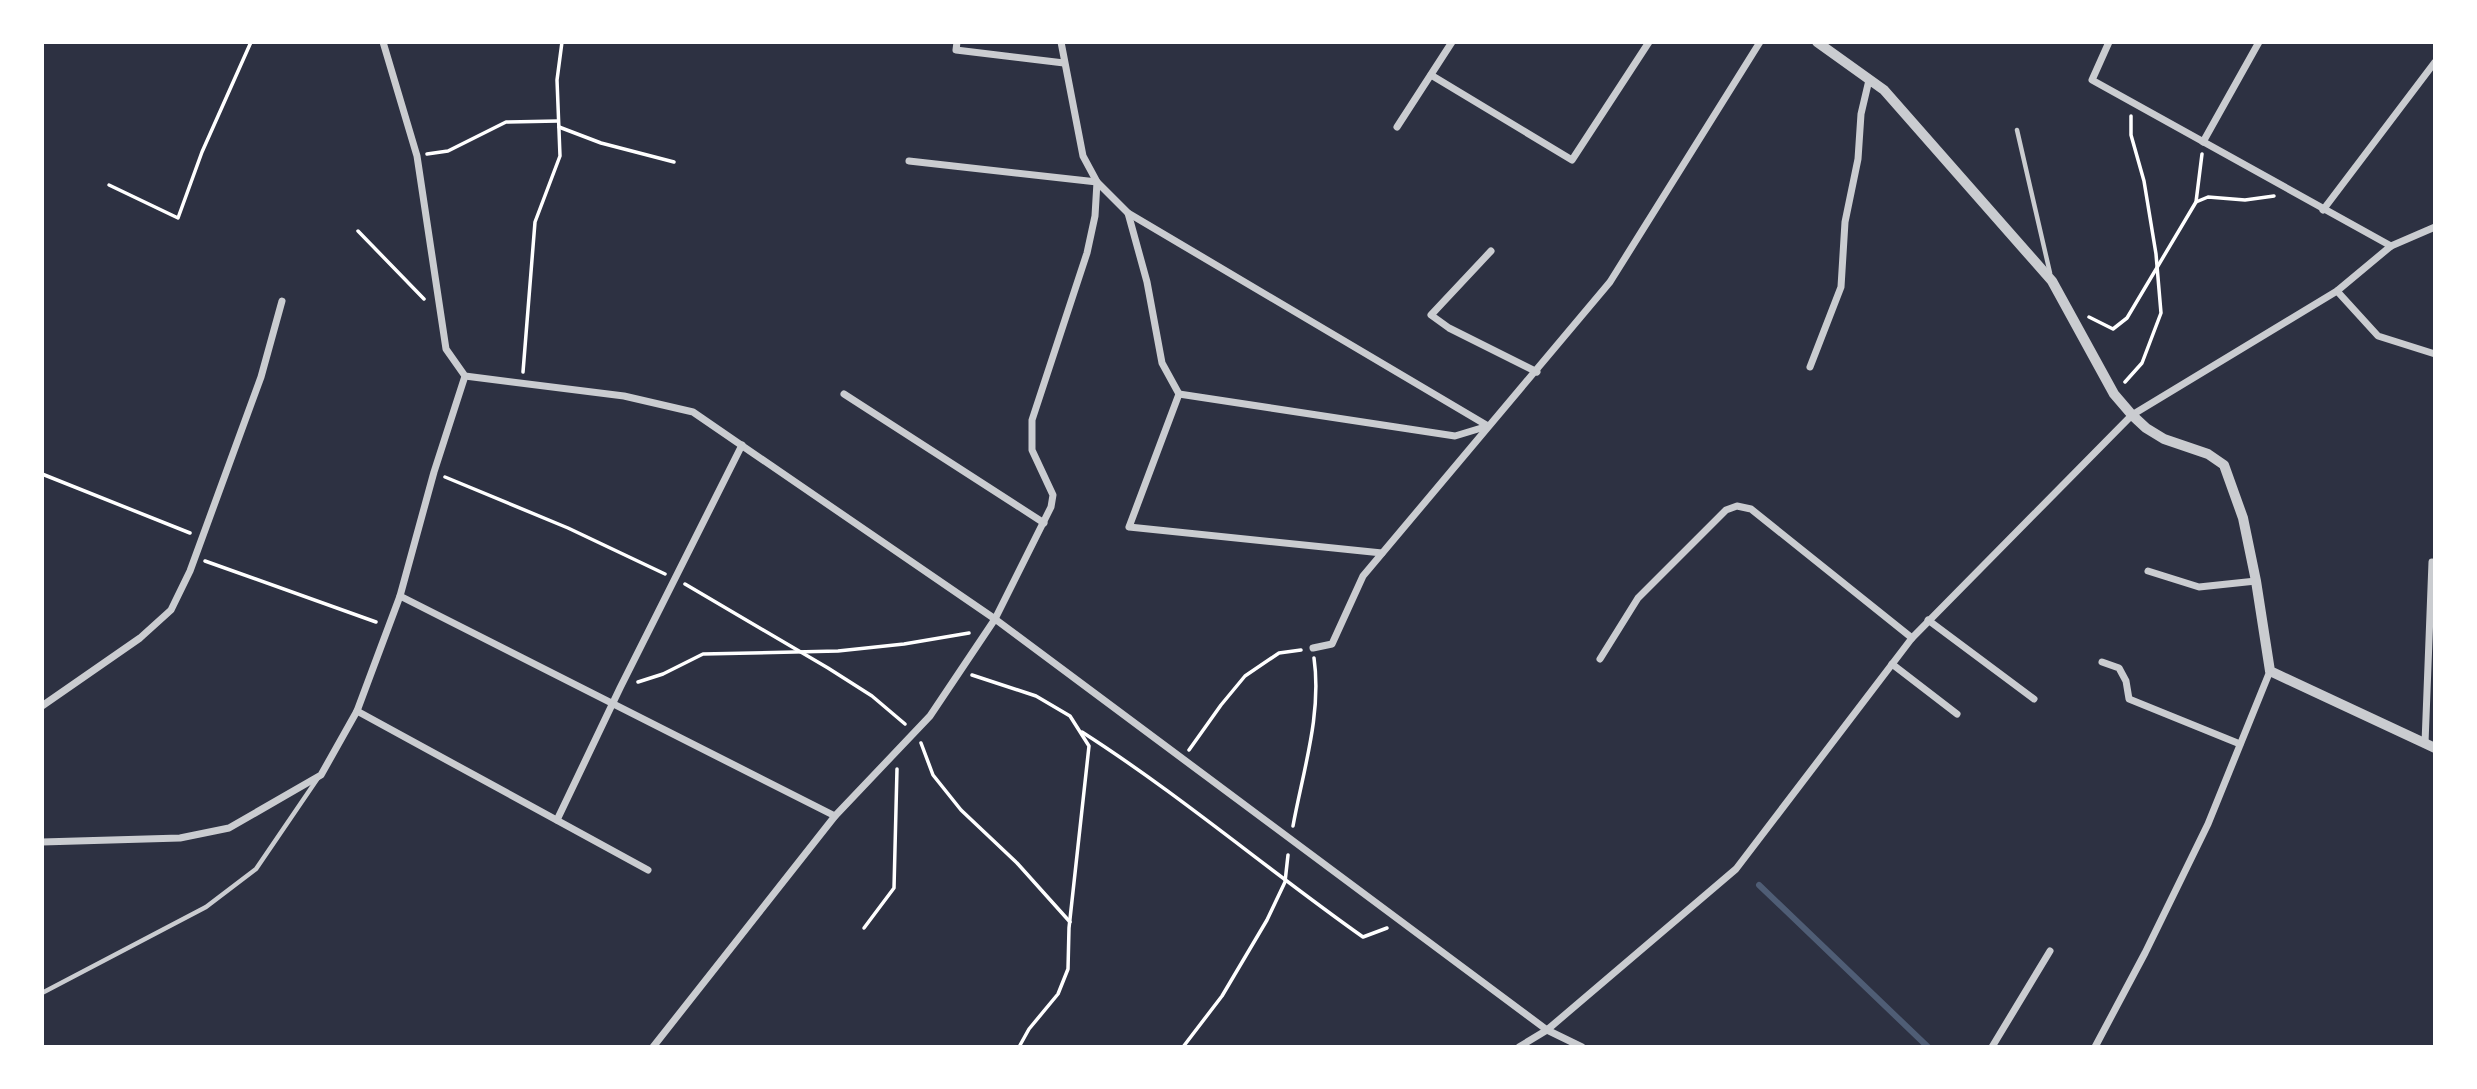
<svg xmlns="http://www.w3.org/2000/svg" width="2477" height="1089" viewBox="0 0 2477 1089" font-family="Merriweather,serif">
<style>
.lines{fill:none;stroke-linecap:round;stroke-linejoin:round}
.stream{stroke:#4f5d75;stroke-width:6}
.path{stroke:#fff;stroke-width:3.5}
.service{stroke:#caccd0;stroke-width:4.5}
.minor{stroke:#caccd0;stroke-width:7}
.tertiary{stroke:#caccd0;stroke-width:10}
</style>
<rect width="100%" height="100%" fill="#2d3142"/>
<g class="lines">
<polyline class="stream" points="1759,885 1928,1047"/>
<g class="path">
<polyline points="559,127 601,143 674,162"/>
<polyline points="427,154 448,151 506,122 558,121"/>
<polyline points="109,185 178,218 202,152 251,42"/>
<polyline points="2196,202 2208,197 2245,200 2274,196"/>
<polyline points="358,231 424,299"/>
<polyline points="2089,317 2113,329 2127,318 2196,202 2202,154"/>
<polyline points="523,372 535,222 560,156 557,80 562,42"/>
<polyline points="2125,382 2142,363 2161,313 2156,254 2144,181 2131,135 2131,116"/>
<polyline points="42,474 190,533"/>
<polyline points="445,477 568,528 665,574"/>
<polyline points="205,561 376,622"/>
<polyline points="685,584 828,668 872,696 905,724"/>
<polyline points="972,675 1036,696 1070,716 1089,746 1069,928 1068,969 1058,994 1029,1029 1019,1047"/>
<polyline points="638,682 663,674 703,654 838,651 904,644 969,633"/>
<path d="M 1082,732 C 1179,794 1268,870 1363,937 L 1387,928"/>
<polyline points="921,743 933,775 961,810 1017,863 1070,922"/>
<polyline points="1189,750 1221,705 1245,676 1279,653 1301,650"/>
<path d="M 1293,826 C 1303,771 1322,714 1314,658"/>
<polyline points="864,928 894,888 897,769"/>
<polyline points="1183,1047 1222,996 1267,920 1285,882 1288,855"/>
</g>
<g class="service">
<polyline points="2017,130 2050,273"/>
<polyline points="42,993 206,907 256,869 318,778"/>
</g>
<g class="minor">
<polyline points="383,42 417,156 446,349 465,376 624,396 693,412 995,619 1547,1030 1582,1047"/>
<polyline points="957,42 956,50 1064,63"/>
<polyline points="2109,42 2092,80 2391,246"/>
<polyline points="1431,75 1572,160 1649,42"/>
<polyline points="1397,127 1452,42"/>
<polyline points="2203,142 2259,42"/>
<polyline points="909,161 1097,182 1128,213 1488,426"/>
<polyline points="2323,210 2435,62"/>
<polyline points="1128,213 1147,282 1162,363 1179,394 1129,527 1382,553"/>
<polyline points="1491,251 1431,315 1449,328 1537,372"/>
<polyline points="2337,291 2378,336 2435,354"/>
<polyline points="1810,367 1841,287 1845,222 1858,159 1861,114 1869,80"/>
<polyline points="844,394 1044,523"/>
<polyline points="1179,394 1455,436 1488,426"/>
<polyline points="2148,571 2199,587 2256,581"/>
<polyline points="400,596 835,816"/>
<polyline points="1928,620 2034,699"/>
<polyline points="1313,648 1332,644 1363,576 1610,282 1760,42"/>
<polyline points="1600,659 1638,598 1726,510 1737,506 1751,509 1912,638"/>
<polyline points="2102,662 2119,668 2126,681 2129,699 2240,744"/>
<polyline points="1892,664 1957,714"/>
<polyline points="42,706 140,638 171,610 190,571 261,377 282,301"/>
<polyline points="357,711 648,870"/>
<polyline points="2425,743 2432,562"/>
<polyline points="557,820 620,688 742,445"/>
<polyline points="42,842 180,838 229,828 321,775 357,711 400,596 434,472 465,376"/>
<polyline points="653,1047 835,816 930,716 995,619 1051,507 1053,495 1032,450 1032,420 1087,253 1095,216 1097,182 1083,156 1061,42"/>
<polyline points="1519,1047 1547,1030 1736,869 1912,638 2132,415 2337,291 2391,246 2435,227"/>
<polyline points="1992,1047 2050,951"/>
<polyline points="2095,1047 2145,953 2208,824 2270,671"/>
</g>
<polyline class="tertiary" points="1817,42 1884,90 2052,281 2114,394 2132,415 2146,428 2164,439 2208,454 2224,465 2243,518 2256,581 2270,671 2435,748"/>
</g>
<rect width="2477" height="1089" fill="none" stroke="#ffffff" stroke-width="88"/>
</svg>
